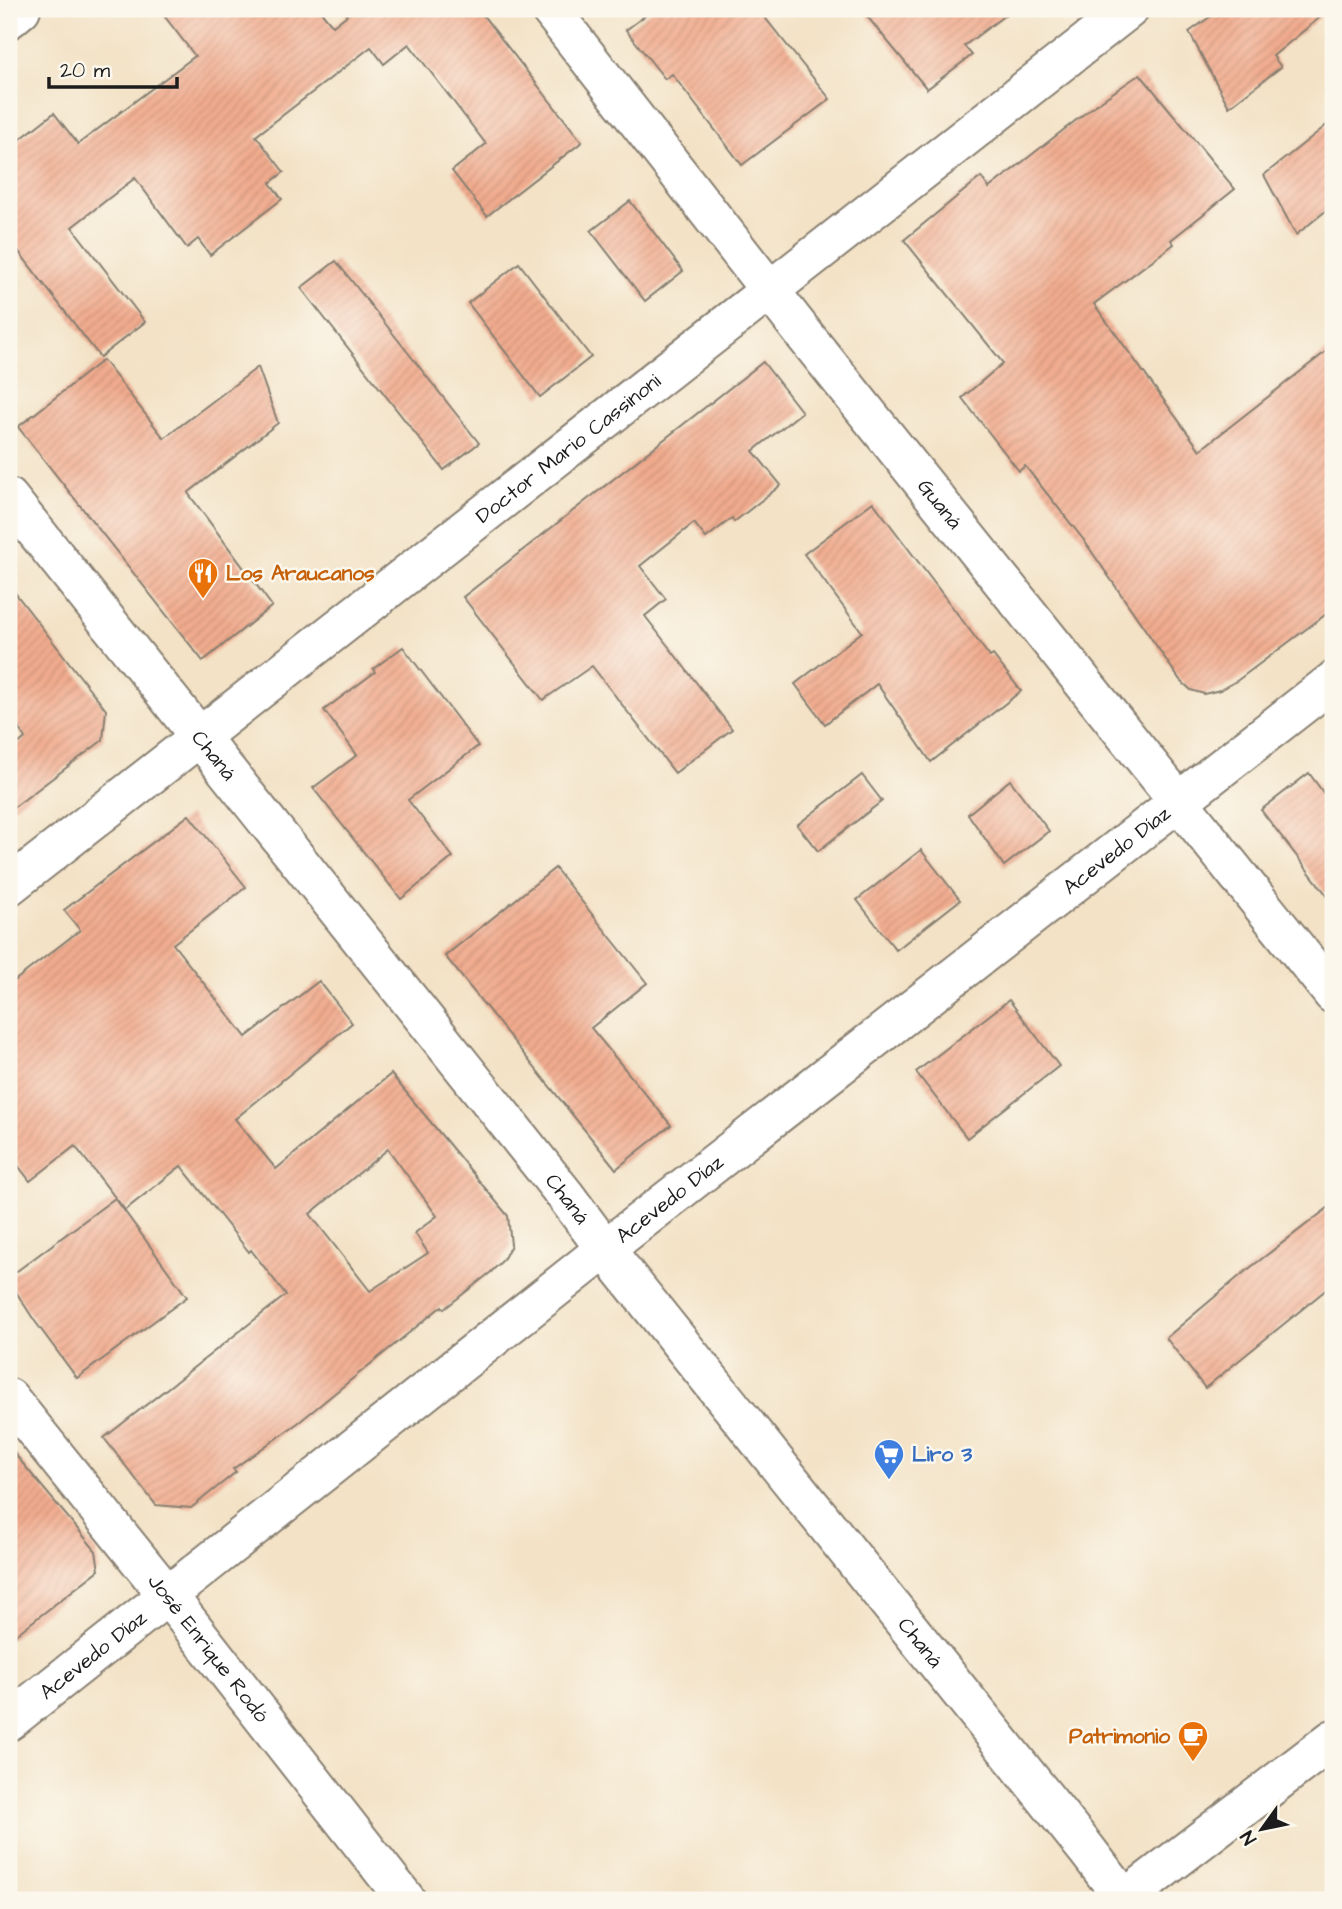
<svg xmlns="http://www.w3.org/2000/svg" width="1342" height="1909" viewBox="0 0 1342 1909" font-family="'Architects Daughter',sans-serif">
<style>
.building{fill:url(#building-hatch);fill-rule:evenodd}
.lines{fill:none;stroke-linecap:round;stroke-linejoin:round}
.street-casing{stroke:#887f71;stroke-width:42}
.secondary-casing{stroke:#887f71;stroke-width:42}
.street{stroke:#fff;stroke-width:38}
.secondary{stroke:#fff;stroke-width:38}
.labels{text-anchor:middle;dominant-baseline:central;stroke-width:5;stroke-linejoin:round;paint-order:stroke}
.street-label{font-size:21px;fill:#1c1c1c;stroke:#fbf7ec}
.food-label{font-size:21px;font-weight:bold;fill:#c56008;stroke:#fbf7ec;text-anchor:start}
.shop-label{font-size:21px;font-weight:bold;fill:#366cbe;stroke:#fbf7ec;text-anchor:start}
</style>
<defs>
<pattern id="building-hatch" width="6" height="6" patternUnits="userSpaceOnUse" patternTransform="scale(1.75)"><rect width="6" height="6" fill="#f1ab8e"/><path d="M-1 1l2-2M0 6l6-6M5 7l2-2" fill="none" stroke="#ce937a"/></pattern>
</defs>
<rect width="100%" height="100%" fill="#fbf7ec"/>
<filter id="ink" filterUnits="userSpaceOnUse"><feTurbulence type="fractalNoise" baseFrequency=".0143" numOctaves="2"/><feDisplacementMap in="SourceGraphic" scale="14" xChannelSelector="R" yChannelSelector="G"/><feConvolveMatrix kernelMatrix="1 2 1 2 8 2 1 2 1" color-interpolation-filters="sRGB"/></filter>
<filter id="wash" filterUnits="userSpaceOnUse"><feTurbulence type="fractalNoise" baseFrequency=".00686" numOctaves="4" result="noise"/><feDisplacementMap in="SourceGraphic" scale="28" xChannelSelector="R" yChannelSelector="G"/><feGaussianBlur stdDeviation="1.57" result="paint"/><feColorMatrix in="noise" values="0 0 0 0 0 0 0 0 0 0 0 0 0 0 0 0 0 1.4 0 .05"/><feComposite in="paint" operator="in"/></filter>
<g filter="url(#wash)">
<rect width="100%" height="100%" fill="#f3e2c6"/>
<g id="blocks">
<g class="building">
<polygon points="159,9 319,9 333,26 347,15 342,9 478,9 582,142 487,216 452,171 486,144 409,44 384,64 371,47 256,136 284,172 270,183 282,199 210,255 198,239 187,248 135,178 72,227 145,322 100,357 9,239 9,148 54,113 78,144 195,56"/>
<polygon points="654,9 758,9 830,99 742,165 672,74 665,79 626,30"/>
<polygon points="861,9 1013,9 964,46 972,55 927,89"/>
<polygon points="1221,9 1330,9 1273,56 1281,67 1229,107 1189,32"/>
<polygon points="1140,74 1235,189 1171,240 1174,244 1094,304 1200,450 1333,346 1333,609 1238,680 1220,690 1204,694 1191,690 1180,680 1083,539 1025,466 1019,471 962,398 1003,363 904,240 981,177 989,188 1098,103"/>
<polygon points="1333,120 1333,205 1296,235 1264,175"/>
<polygon points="630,201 683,271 645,301 591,231"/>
<polygon points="336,261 479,443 444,470 301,288"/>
<polygon points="519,263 591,357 540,397 468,303"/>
<polygon points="103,360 164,438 258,367 278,423 188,493 272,606 203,661 18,427"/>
<polygon points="763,362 802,412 753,451 781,485 734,522 732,518 706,538 694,523 640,566 666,599 645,616 732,729 675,773 592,666 543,700 463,597"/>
<polygon points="873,502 990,657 993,655 1021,691 931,762 877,684 825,724 795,684 862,632 804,554"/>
<polygon points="9,585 106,710 103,740 9,811 9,752 25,738 9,714"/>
<polygon points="403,647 478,746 408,800 453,857 401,899 313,788 357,755 324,710 375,672 373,669"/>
<polygon points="1309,773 1333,806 1333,903 1261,810"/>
<polygon points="862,775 882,801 818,851 797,825"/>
<polygon points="1010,780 1049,831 1004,866 968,814"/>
<path d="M 189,815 L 246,887 L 173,944 L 246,1037 L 319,981 L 352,1023 L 235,1119 L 276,1169 L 391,1074 L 508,1216 L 511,1245 L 503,1260 L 491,1272 L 444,1309 L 442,1306 L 298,1423 L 233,1469 L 236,1472 L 191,1508 L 156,1505 L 104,1438 L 286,1295 L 251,1250 L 249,1252 L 181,1166 L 125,1210 L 75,1146 L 30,1181 L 9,1154 L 9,985 L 80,930 L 64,910 ZM 388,1149 L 437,1216 L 415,1233 L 428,1253 L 370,1291 L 310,1214 Z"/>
<polygon points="921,850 960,900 896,950 857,900"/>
<polygon points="555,868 647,983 591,1028 671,1125 616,1169 445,956"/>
<polygon points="1009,1000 1059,1066 967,1138 916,1072"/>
<polygon points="115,1198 187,1297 77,1378 34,1320 9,1281 9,1277"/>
<polygon points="1333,1204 1333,1284 1205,1388 1166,1338 1242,1274"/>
<polygon points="9,1447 96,1551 99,1570 9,1640"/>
</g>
</g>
</g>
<g filter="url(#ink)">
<use href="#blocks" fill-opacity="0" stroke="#887f71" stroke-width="2"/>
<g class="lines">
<g class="street-casing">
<g id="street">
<path id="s1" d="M 550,9 L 803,333 L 1333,994"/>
<path id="s2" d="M 9,498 L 565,1195 L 605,1249 L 1087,1850 L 1125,1900"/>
<path id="s3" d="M 9,886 L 1129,9"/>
<path id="s4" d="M 9,1721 L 605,1249 L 1333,681"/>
</g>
</g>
<g class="secondary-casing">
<g id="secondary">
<polyline points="9,19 21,9"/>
<path id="s5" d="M 9,1398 L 168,1596 L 406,1900"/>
<polyline points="1123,1900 1333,1739"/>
</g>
</g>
<use href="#street" class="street"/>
<use href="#secondary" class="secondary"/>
</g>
</g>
<defs>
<g id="restaurant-pin" transform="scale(1.575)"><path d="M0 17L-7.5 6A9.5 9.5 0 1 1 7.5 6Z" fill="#e8710a" stroke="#fbf7ec"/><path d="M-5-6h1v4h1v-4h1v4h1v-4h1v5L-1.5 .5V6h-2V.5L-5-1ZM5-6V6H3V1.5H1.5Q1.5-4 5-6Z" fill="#fff"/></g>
<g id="supermarket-pin" transform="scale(1.575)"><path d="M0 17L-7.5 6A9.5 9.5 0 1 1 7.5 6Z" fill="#3f7fe0" stroke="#fbf7ec"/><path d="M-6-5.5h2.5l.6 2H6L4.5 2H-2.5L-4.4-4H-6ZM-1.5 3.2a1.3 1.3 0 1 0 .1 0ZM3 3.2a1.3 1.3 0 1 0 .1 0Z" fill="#fff"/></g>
<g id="cafe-pin" transform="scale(1.575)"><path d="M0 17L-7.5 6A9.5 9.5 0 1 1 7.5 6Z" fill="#e8710a" stroke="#fbf7ec"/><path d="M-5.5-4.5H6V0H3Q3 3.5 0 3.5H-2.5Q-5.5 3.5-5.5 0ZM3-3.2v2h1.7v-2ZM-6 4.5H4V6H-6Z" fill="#fff"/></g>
</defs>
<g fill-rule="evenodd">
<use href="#restaurant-pin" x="203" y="573"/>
<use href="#supermarket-pin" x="889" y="1454"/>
<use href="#cafe-pin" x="1193" y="1736"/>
</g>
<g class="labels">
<g class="street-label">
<text stroke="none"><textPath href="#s3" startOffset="710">Doctor Mario Cassinoni</textPath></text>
<text stroke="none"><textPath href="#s1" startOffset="630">Guaná</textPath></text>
<text stroke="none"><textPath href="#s2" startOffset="329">Chaná</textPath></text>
<text stroke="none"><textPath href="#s4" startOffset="1409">Acevedo Díaz</textPath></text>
<text stroke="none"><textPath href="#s2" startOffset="896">Chaná</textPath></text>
<text stroke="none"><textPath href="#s4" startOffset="842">Acevedo Díaz</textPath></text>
<text stroke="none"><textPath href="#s2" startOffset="1463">Chaná</textPath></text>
<text stroke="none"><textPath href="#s5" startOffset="320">José Enrique Rodó</textPath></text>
<text stroke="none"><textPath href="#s4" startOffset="107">Acevedo Díaz</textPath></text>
</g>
<g class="food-label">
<text x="226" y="573">Los Araucanos</text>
<text x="1170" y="1736" text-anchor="end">Patrimonio</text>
</g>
<g class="shop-label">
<text x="912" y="1454">Liro 3</text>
</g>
</g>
<rect width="1342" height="1909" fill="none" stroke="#fbf7ec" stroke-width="35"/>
<g transform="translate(1262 1829) rotate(237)" stroke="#fbf7ec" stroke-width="5" paint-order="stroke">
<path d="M0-5L12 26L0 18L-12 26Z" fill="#1c1c1c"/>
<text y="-10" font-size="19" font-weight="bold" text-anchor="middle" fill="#1c1c1c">N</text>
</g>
<path d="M49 77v10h128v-10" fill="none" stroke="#1c1c1c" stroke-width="3.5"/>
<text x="60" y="77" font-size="21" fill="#1c1c1c" stroke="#fbf7ec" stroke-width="5" paint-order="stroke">20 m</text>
</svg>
